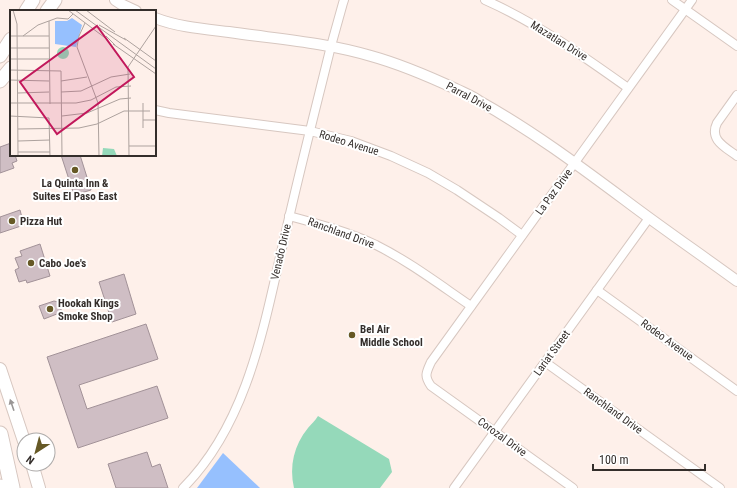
<svg xmlns="http://www.w3.org/2000/svg" width="737" height="488" viewBox="0 0 737 488" font-family="'Roboto Condensed',sans-serif">
<style>
.green{fill:#95d9ba}
.water{fill:#96c0fe}
.building{fill:#cfbec4;stroke:#a29298}
.lines{fill:none;stroke-linecap:round;stroke-linejoin:round}
.minor-casing{stroke:#d7c7c0;stroke-width:10}
.tertiary-casing{stroke:#d7c7c0;stroke-width:12}
.secondary-casing{stroke:#d7c7c0;stroke-width:14}
.primary-casing{stroke:#d7c7c0;stroke-width:15}
.motorway-casing{stroke:#d7c7c0;stroke-width:17}
.minor{stroke:#fff;stroke-width:8}
.tertiary{stroke:#fff;stroke-width:10}
.secondary{stroke:#fff;stroke-width:12}
.primary{stroke:#fff;stroke-width:13}
.motorway{stroke:#fff;stroke-width:15}
.oneway{fill:#9a9695}
.poi-dot{fill:#665926;stroke:#fff;stroke-width:1.5}
.labels{text-anchor:middle;dominant-baseline:central;stroke-width:4;stroke-linejoin:round;paint-order:stroke}
.street-label{font-size:11px;fill:#342e2b;stroke:#fff}
.poi-label{font-size:11px;font-weight:bold;fill:#342e2b;stroke:#fff;text-anchor:start}
.inset-road{fill:none;stroke:#ada29e;stroke-width:1}
.view{fill:#c2185b;fill-opacity:0.15;stroke:#c2185b;stroke-width:2}
.inset-edge{fill:none;stroke:#342e2b;stroke-width:2}
</style>
<rect width="100%" height="100%" fill="#fef0ea"/>
<path class="green" d="M 318,416 L 389,459 L 392,472 L 380,488 L 294,488 C 289,466 294,445 308,428 C 311,424 315,421 318,416 Z"/>
<polygon class="water" points="223,453 260,488 197,488"/>
<g class="building">
<polygon points="11,143 11,155 15,155 17,161 12,163 14,168 0,173 0,147"/>
<polygon points="61,155 80,155 91,190 74,195"/>
<polygon points="20,210 24,225 0,233 0,217"/>
<polygon points="40,244 50,276 27,283 26,280 19,282 15,270 19,268 15,258 22,256 20,251"/>
<polygon points="124,274 136,314 112,322 99,282"/>
<polygon points="54,301 58,302 62,312 44,319 39,306"/>
<polygon points="146,324 158,359 79,385 87,409 157,386 168,418 78,448 47,357"/>
<polygon points="147,452 152,467 160,464 168,488 116,488 108,464"/>
</g>
<g class="lines">
<g class="minor-casing">
<g id="minor">
<path d="M 485,0 C 537,23 583,56 628,88"/>
<polyline points="672,0 737,46"/>
<path d="M 737,95 L 717,123 C 709,140 725,147 737,156"/>
<polyline points="155,110 169,113 310,131 351,141 391,156 428,173 457,190 499,218 522,235"/>
<path d="M 289,216 C 319,224 348,232 376,245 C 410,262 440,285 471,306"/>
<polyline points="597,290 737,391"/>
<polyline points="545,362 720,488"/>
<path d="M 183,488 C 250,421 265,319 286,231 C 300,169 316,107 331,46 L 343,3 L 344,0"/>
<polyline points="454,488 649,218"/>
<path d="M 573,488 L 431,386 C 424,376 426,373 431,362 L 692,0"/>
</g>
</g>
<g class="tertiary-casing">
<g id="tertiary">
<polyline points="115,0 121,4 136,11"/>
<path d="M 155,18 C 178,27 204,29 229,32 C 276,39 324,42 371,56 C 400,64 428,76 456,89 C 464,93 472,96 479,101 C 531,130 578,165 625,200 C 662,228 700,254 737,281"/>
</g>
</g>
<g class="secondary-casing">
<g id="secondary">
<polyline points="0,369 24,441"/>
<polyline points="32,464 39,488"/>
</g>
</g>
<g class="primary-casing">
<g id="primary">
<polyline points="26,11 33,0"/>
<polyline points="47,11 55,0"/>
<polyline points="0,56 11,39"/>
<polyline points="0,81 11,68"/>
</g>
</g>
<g class="motorway-casing">
<g id="motorway">
<polyline points="0,434 12,488"/>
<polyline points="0,487 0,488"/>
</g>
</g>
<use href="#minor" class="minor"/>
<use href="#tertiary" class="tertiary"/>
<use href="#secondary" class="secondary"/>
<use href="#primary" class="primary"/>
<use href="#motorway" class="motorway"/>
</g>
<defs><path id="oneway-solid" d="M-6-.8H1V-3.2L6.5 0L1 3.2V.8H-6Z"/></defs>
<use class="oneway" href="#oneway-solid" transform="translate(12 405) rotate(-109)"/>
<g class="poi-dot">
<circle cx="75" cy="170" r="4"/>
<circle cx="12" cy="221" r="4"/>
<circle cx="31" cy="263" r="4"/>
<circle cx="50" cy="309" r="4"/>
<circle cx="352" cy="335" r="4"/>
</g>
<g class="labels">
<g class="street-label">
<text transform="translate(559 41) rotate(32)">Mazatlan Drive</text>
<text transform="translate(469 97) rotate(28)">Parral Drive</text>
<text transform="translate(349 143) rotate(17)">Rodeo Avenue</text>
<text transform="translate(554 192) rotate(-54)">La Paz Drive</text>
<text transform="translate(341 233) rotate(20)">Ranchland Drive</text>
<text transform="translate(281 252) rotate(-77)">Venado Drive</text>
<text transform="translate(667 340) rotate(36)">Rodeo Avenue</text>
<text transform="translate(552 353) rotate(-54)">Lariat Street</text>
<text transform="translate(613 411) rotate(36)">Ranchland Drive</text>
<text transform="translate(502 437) rotate(36)">Corozal Drive</text>
</g>
<g class="poi-label">
<text x="75" y="183" text-anchor="middle">La Quinta Inn &amp;<tspan x="75" dy="13">Suites El Paso East</tspan></text>
<text x="20" y="221">Pizza Hut</text>
<text x="39" y="263">Cabo Joe's</text>
<text x="58" y="303">Hookah Kings<tspan x="58" dy="13">Smoke Shop</tspan></text>
<text x="360" y="329">Bel Air<tspan x="360" dy="13">Middle School</tspan></text>
</g>
</g>
<g transform="translate(10 10)">
<rect width="146" height="146" fill="#fef0ea"/>
<path d="M47 43a6 6 0 1 1 12 0a6 6 0 1 1-12 0ZM 93,138 L 104,139 L 107,146 L 92,146 Z" fill="#95d9ba"/>
<path d="M 62,8 L 72,15 L 66,37 L 45,34 L 45,11 L 57,11 Z" fill="#96c0fe"/>
<path class="inset-road" d="M 3,0 L 7,14 L 8,146M 58,0 L 98,30M 65,0 L 146,59M 76,0 L 105,22M 39,11 L 40,94M 75,13 L 69,26 L 67,37 L 88,93 L 89,146M 89,15 L 116,30M 0,26 L 39,26M 13,26 L 28,15 L 47,8 L 58,9 L 63,4M 96,26 L 105,35M 114,28 L 146,51M 103,34 L 146,64M 0,38 L 39,38M 0,49 L 39,49M 0,60 L 51,61 L 52,146M 0,70 L 39,71M 51,71 L 77,67M 51,82 L 71,81 L 101,67 L 120,64M 8,83 L 39,82M 0,93 L 66,93 L 81,90 L 106,77 L 121,76M 133,93 L 133,118M 0,106 L 39,108 L 40,146M 52,106 L 77,103 L 110,89 L 121,88M 133,110 L 146,110M 8,119 L 69,118 L 87,114 L 114,101 L 140,101M 8,131 L 40,130M 119,136 L 146,136M 8,142 L 40,142M 119,146 L 118,57 L 146,16"/>
<path class="view" d="M 87,16 L 124,67 L 47,124 L 10,72 Z"/>
<rect width="146" height="146" class="inset-edge"/>
</g>
<g transform="translate(36 452) rotate(216)"><circle r="19" fill="#ffffff" stroke="#aeabaa"/>
<path d="M0-3L7 15L0 10L-7 15Z" fill="#665926"/>
<text y="-6" font-size="11" font-weight="bold" text-anchor="middle" fill="#342e2b">N</text>
</g>
<path d="M593 464v6h112v-6" fill="none" stroke="#342e2b" stroke-width="2"/>
<text x="599" y="464" font-size="12" fill="#342e2b" stroke="#ffffff" stroke-width="3" paint-order="stroke">100 m</text>
</svg>
